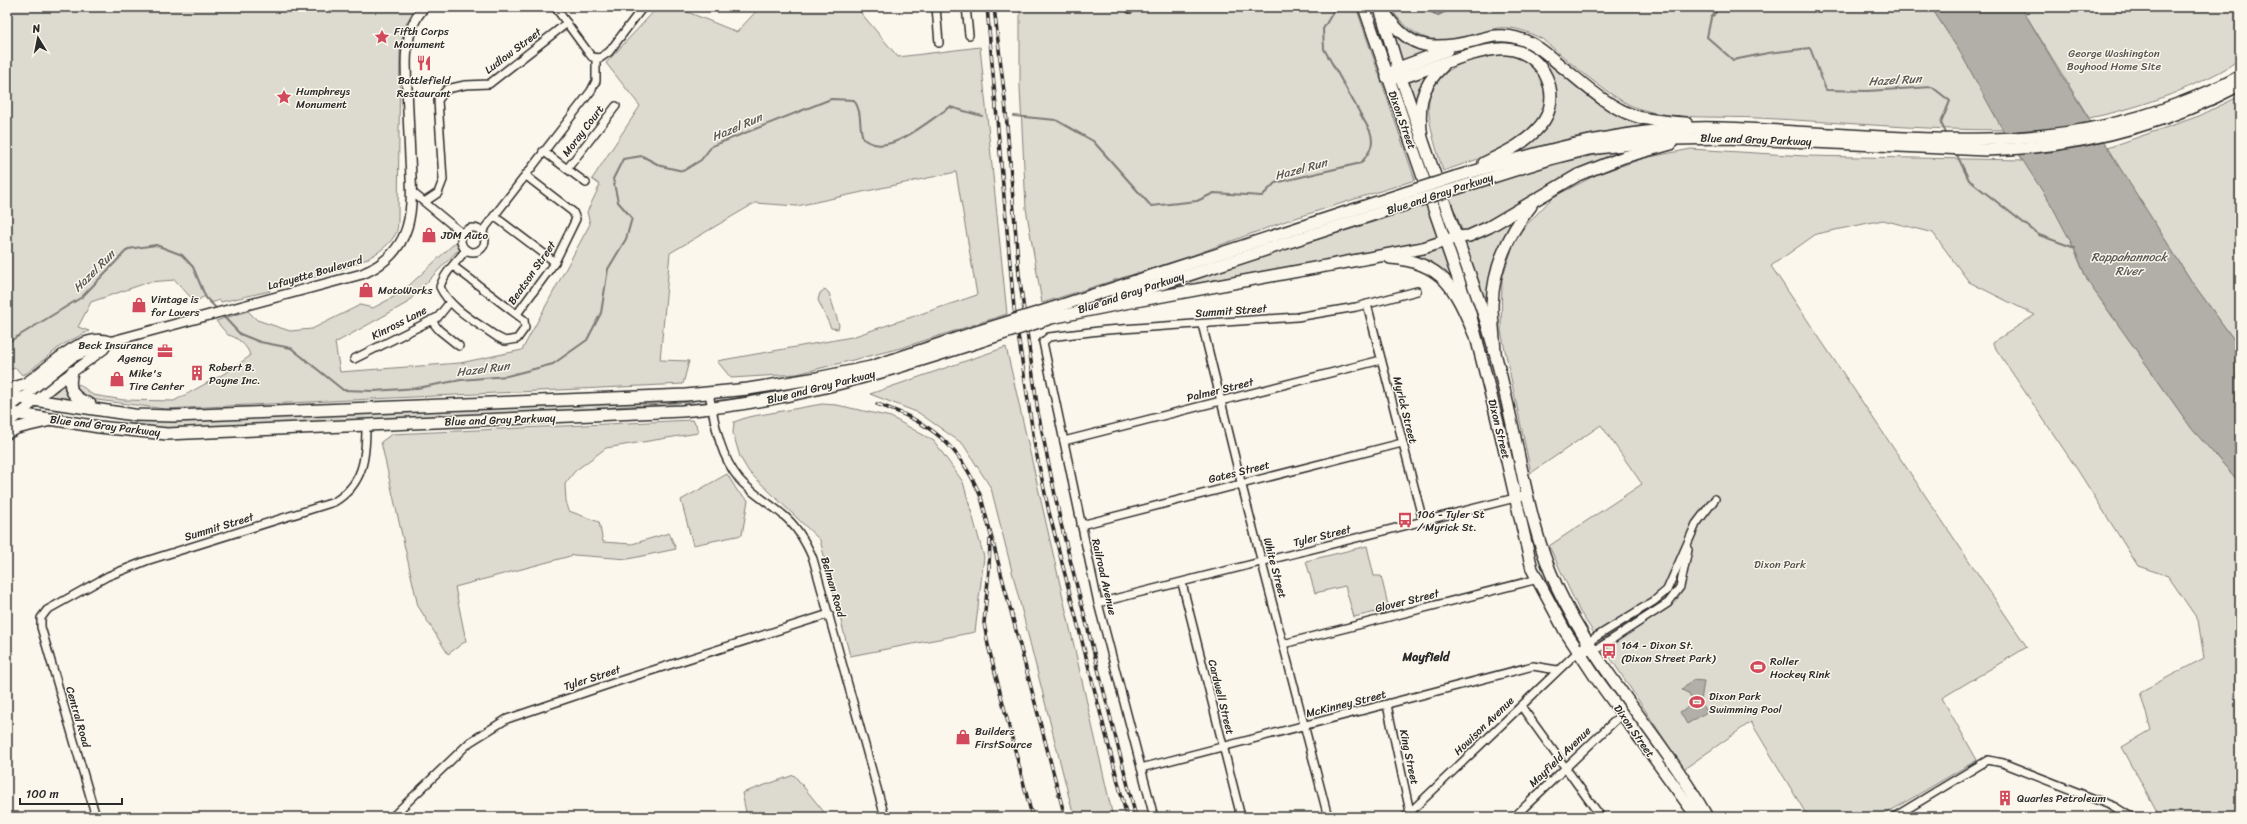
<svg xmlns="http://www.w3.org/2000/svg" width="2247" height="824" viewBox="0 0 2247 824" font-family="Sriracha,sans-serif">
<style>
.green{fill:#dddad0;stroke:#84827e}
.water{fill:#b1afa7;stroke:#7b7a75}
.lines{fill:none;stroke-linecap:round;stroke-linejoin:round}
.stream{stroke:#7b7a75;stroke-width:2}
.minor-casing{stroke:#2b2b2b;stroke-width:10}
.secondary-casing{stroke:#2b2b2b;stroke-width:12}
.primary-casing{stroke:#2b2b2b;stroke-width:14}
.trunk-casing{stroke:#2b2b2b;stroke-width:14}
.minor{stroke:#fbf7ec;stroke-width:7}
.secondary{stroke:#fbf7ec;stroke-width:9}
.primary{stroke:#fbf7ec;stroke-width:11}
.trunk{stroke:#fbf7ec;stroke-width:11}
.rail-casing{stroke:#2b2b2b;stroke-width:3.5}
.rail{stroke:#fbf7ec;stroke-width:2;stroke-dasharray:6;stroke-linecap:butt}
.trunk-bridge-casing{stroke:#2b2b2b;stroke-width:14;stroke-linecap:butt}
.trunk-bridge{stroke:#fbf7ec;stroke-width:11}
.labels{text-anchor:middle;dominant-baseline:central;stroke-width:3;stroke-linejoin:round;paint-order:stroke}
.poi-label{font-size:11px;fill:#2b2b2b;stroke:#fbf7ec;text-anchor:start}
.street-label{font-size:11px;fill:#2b2b2b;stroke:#fbf7ec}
.park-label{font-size:11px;fill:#585754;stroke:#fbf7ec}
.water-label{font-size:12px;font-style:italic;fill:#5a5956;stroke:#fbf7ec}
.neighbourhood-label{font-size:12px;font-weight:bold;fill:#2b2b2b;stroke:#fbf7ec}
</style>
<rect width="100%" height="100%" fill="#fbf7ec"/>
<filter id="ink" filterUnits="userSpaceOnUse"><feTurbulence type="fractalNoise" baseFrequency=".025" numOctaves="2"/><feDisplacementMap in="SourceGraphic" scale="8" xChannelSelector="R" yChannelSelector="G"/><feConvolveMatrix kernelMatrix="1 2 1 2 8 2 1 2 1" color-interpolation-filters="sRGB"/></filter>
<g filter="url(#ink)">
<g class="green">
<path d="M 7,7 L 417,7 C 405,20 402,37 400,53 L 398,217 C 398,222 398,231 395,235 C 376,268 304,279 269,288 L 270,291 L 221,302 L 220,300 L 211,303 L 205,296 L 195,302 L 175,280 L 149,282 L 91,302 L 78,327 L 89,331 L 62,345 L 27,373 L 22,375 L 16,368 L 7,370 Z"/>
<path d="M 658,7 L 675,7 L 737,32 L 760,7 L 856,7 L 898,57 L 980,47 L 1007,314 L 901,348 L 797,374 L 731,378 L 717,361 L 852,337 L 977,295 L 956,172 L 797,206 L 755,203 L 670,253 L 660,360 L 689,361 L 683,384 L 165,409 L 82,398 L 73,389 L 79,384 L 93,395 L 124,400 L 174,401 L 229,371 L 250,356 C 249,347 236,336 228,335 L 216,321 L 248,311 L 257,320 L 290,331 L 312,329 L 360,305 L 373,308 L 401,293 L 459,239 L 460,251 L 456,252 L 407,303 L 335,343 L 340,372 L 460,363 L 522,350 L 590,224 L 587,212 L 600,185 L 592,179 L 640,106 L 606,63 Z"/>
<polygon points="1020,7 1356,7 1415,180 1286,221 1188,257 1042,303 1026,208 1020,87"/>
<path d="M 1390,7 L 1931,7 L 1960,52 L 2004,130 C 1921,130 1840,122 1758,118 C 1723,116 1673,120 1640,109 C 1612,101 1566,58 1542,39 C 1528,32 1514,26 1498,28 C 1484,30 1471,37 1457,40 C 1428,46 1405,30 1390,7 Z"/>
<path d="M 2021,7 L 2240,7 L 2240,58 C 2228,69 2212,76 2197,83 C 2161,100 2128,110 2089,118 Z"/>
<polygon points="1391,27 1434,51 1402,63"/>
<polygon points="1497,40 1516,42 1536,52 1609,111 1632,122 1644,125 1575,137 1520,152 1518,148 1531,140 1554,95 1520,48 1407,70 1483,43"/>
<path d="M 1495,53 C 1528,55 1530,62 1548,88 C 1546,96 1546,111 1542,118 C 1519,149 1477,159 1443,171 C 1422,102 1413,73 1495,53 Z"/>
<polygon points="1428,74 1419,91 1416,108 1407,82"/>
<polygon points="1399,85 1424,155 1422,156 1415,143 1397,86"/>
<polygon points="2240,96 2240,348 2192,282 2107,148 2199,116"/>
<polygon points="1635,147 1484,226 1463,232 1449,197 1551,164"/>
<polygon points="1691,149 1805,156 2023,160 2052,206 2068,235 2088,282 2192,429 2240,483 2240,817 2160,817 2122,747 2151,730 2140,692 2204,658 2198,620 2168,576 2138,566 2077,469 1992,343 2035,315 1969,282 1933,233 1883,220 1816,234 1771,266 2027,647 1942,698 1977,760 1880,817 1808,817 1751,722 1684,769 1580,612 1549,546 1642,484 1601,425 1531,473 1501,331 1502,278 1517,235 1553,197 1598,174 1644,158"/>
<polygon points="1427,205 1439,239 1437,240 1175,287 1237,265"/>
<polygon points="1523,211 1514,222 1489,317 1464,242"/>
<polygon points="1442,247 1455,285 1432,264 1411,256"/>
<polygon points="825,289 829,293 839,325 838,329 831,328 818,300 820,293"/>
<polygon points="1006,347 1113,817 1074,817 991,488 963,444 919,413 870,394"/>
<polygon points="65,383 72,401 48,397"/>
<polygon points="697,399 692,402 614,407 599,410 164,429 127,425 143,420"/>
<polygon points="822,404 837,405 891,417 934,441 963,482 984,557 975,632 850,656 820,540 749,472 740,457 733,433 734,422 748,417"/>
<polygon points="692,420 696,424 698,433 606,448 575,471 565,484 566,501 569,511 599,522 603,542 632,544 669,533 676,549 628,559 574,555 455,587 466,641 448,654 418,606 381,442 392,434"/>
<polygon points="727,474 738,492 748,500 742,535 693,545 681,500"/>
<polygon points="1367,546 1374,576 1381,576 1389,609 1354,617 1345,586 1315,593 1306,561"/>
<polygon points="794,775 828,817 747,817 742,793"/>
</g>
<g class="water">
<polygon points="1931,7 2021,7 2060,73 2192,282 2240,348 2240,483 2192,429 2088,282 2074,248 2052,206 2000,125 1960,52"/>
<polygon points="1692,680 1704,681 1701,701 1707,712 1687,724 1680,712 1694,703 1688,693 1682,690"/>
</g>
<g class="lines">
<g class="stream">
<polyline points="1420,7 1438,15 1454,7"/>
<polyline points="1720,7 1711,18 1707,37 1733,60 1768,53 1810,48 1826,90 1867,91 1932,87 1950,101 1941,123 1947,135"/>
<path d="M 1014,116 L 1056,120 L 1093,141 L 1151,206 L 1197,201 L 1214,193 L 1262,196 L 1275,183 L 1361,163 C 1370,152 1375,144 1370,131 L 1324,49 L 1323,29 L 1336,7"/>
<polyline points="1956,153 1969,180 2039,235 2075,248"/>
<path d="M 222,315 L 240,334 L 260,342 L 291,348 L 343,390 L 374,391 L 417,388 L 461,380 L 507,376 L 553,364 L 587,340 L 601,313 L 608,269 L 626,239 L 632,218 L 618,202 L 613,179 L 623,159 L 642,156 L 661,166 L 683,171 L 701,160 L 712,146 L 831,99 L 854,100 C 863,114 858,122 863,139 C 866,141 870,143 874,144 C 897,150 932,118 950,107 L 982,116"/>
<polyline points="7,343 82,297 128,249 156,245 182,255 193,267 206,298 218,310"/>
</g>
<g class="minor-casing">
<g id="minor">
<polyline points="555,7 588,52 592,57 600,58 609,52 643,7"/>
<polyline points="936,7 939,43"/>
<polyline points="966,7 969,35"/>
<polyline points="1130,9 1131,7"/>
<polyline points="543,151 586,183"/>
<polyline points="567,169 616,106"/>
<polyline points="412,192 463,234"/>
<polyline points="426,201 438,193 443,180 438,100 447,89 465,85 489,84 567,23"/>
<polyline points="494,216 555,262"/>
<circle cx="473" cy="240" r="12"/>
<polyline points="481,233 591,91 596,81 596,58"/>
<path d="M 453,266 L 524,320 L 525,328 L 517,339 L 505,341 L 497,337 C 478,323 450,309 440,287 C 444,273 457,261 466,250"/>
<polyline points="1367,304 1423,521"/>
<polyline points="517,314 555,262 576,219 573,212 525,175"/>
<polyline points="431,320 439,330 459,346"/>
<polyline points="1202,324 1241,482 1328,817"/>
<polyline points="354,359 438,317 450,302"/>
<path d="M 709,393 C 715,424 719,454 739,479 C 751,493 768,502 782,514 C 797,526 806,542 813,559 L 885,817"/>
<polyline points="1064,441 1381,360"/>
<polyline points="1081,525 1402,443"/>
<polyline points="1182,583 1241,817"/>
<polyline points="1098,603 1527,495"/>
<polyline points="1283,644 1538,579"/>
<polyline points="1579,652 1594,651 1668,603 1680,587 1688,550"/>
<polyline points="1387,705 1410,812"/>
<polyline points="1521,706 1601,817"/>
<polyline points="1141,768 1533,666 1557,670"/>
<path d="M 96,817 L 41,627 L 41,618 L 47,610 L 108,576 L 146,561 L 334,502 C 364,484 366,457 366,426"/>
<polyline points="392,817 470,742 507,719 619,681 829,614"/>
<polyline points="1154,817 1098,603 1043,342 1049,337 1107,330 1297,317 1356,307 1417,291"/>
<polyline points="1405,817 1588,642 1654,601 1667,590 1696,524 1715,499"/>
<polyline points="1514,817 1622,714"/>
<polyline points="1894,817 1988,760 2003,763 2115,807 2131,817"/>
</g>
</g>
<g class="secondary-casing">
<g id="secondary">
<path d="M 7,410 L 73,357 L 109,342 L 362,274 C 416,251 413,208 410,158 C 409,135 408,111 407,88 C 405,60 404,30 424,7"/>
<polyline points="7,424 56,384 104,349 108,343"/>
</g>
</g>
<g class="primary-casing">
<g id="primary">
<polyline points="1364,7 1470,313 1500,431 1532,569 1565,631 1596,678 1697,817"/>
<path d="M 1380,8 L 1401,78 L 1486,321 C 1497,358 1506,395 1514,433 C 1525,485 1534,538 1557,587 C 1596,670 1662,737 1707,817"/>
</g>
</g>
<g class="trunk-casing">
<g id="trunk">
<path d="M 1381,7 C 1406,48 1428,52 1473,41 C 1488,37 1502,33 1517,38 C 1534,42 1547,54 1560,65 C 1583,83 1607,107 1635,116 C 1651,121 1669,122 1686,123"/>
<path d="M 1387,77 L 1401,78 C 1426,70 1483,46 1507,49 C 1544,52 1565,97 1540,126 C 1525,144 1504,153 1484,163"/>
<polyline points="1387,77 1398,68 1447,50"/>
<path d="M 1422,139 C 1418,108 1419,88 1443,66"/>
<path d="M 1455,177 C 1534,153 1612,131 1695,128 C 1728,127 1762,130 1795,132 C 1929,139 2050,153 2178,104 C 2199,96 2220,88 2240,76"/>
<path d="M 1458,188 L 1550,159 L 1589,149 L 1674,139 L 1726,138 L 1986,150 C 2076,148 2160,127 2240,85"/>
<path d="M 1390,258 C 1445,262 1456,291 1475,336"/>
<polyline points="1115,299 1412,202"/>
<polyline points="1050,309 1408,192"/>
<polyline points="1051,318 1125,303 1423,248 1457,237 1469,236 1489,227 1578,175 1624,157 1671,144"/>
<path d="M 1495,352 C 1494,336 1492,321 1492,305 C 1493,269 1508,234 1531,206"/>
<path d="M 72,372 C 67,390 73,398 90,404"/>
<path d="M 7,390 C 13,388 19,387 25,384 C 48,371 80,331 109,342"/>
<polyline points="7,396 134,415 174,416 686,395 748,389 817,378 871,367 976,332"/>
<path d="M 7,412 L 99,427 L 167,434 L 682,411 C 784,403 880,374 978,342"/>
<polyline points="7,433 17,428 47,421"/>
</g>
</g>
<use href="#minor" class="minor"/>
<use href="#secondary" class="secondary"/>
<use href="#primary" class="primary"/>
<use href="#trunk" class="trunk"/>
<g class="rail-casing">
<g id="rail">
<polyline points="987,7 1014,308 1035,447 1049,512 1127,817"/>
<polyline points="994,7 1005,100 1019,274 1038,412 1061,524 1136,817"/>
<path d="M 877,404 C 931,422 959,445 981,497 L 1065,817"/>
<polyline points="990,540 989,569 984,623 988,645 1032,816"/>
</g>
</g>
<use href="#rail" class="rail"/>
<g class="trunk-bridge-casing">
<g id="trunk-bridge">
<polyline points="1408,192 1455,177"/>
<polyline points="1412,202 1458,188"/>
<polyline points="976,332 1050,309"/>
<polyline points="978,342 1051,318"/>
</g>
</g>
<use href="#trunk-bridge" class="trunk-bridge"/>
</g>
</g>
<defs>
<g id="sight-bare" transform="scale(1.2)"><path d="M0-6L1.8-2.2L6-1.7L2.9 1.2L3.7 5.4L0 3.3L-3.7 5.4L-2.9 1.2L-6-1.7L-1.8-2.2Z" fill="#d1495b" stroke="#fbf7ec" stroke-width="2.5" paint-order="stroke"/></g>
<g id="restaurant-bare" transform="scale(1.2)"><path d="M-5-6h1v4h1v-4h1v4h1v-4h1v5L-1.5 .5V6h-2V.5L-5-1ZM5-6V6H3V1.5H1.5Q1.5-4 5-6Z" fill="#d1495b" stroke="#fbf7ec" stroke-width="2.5" paint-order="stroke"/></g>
<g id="shop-bare" transform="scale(1.2)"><path d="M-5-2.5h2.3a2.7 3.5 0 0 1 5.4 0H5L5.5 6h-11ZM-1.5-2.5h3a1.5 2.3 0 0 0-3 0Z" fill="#d1495b" stroke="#fbf7ec" stroke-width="2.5" paint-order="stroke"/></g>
<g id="office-bare" transform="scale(1.2)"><path d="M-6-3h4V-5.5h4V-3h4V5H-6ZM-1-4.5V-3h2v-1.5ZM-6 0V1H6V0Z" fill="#d1495b" stroke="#fbf7ec" stroke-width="2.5" paint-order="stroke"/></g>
<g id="building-bare" transform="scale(1.2)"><path d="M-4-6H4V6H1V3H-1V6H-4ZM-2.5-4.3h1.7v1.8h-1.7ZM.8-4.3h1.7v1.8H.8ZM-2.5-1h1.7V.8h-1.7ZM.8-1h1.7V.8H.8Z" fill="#d1495b" stroke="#fbf7ec" stroke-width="2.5" paint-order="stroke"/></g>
<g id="bus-bare" transform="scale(1.2)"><path d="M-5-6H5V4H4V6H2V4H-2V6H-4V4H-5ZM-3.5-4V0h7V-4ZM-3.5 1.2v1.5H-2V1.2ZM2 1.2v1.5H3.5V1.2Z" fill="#d1495b" stroke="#fbf7ec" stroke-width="2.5" paint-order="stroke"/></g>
<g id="stadium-bare" transform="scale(1.2)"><path d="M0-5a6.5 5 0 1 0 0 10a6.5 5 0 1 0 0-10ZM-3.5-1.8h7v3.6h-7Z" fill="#d1495b" stroke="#fbf7ec" stroke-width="2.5" paint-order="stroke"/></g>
</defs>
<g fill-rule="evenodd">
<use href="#sight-bare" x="382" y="37"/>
<use href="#restaurant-bare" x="424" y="63"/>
<use href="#sight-bare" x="284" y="97"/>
<use href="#shop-bare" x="429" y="235"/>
<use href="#shop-bare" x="366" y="290"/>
<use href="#shop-bare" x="139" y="305"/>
<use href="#office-bare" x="165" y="351"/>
<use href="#building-bare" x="197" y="373"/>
<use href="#shop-bare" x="117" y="379"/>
<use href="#bus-bare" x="1405" y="520"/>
<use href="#bus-bare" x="1609" y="651"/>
<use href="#stadium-bare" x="1758" y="667"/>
<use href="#stadium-bare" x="1697" y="702"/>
<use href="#shop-bare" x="963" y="737"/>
<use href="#building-bare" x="2005" y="798"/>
</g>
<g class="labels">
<g class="poi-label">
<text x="394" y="31">Fifth Corps<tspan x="394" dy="13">Monument</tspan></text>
<text x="424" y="80" text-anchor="middle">Battlefield<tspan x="424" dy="13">Restaurant</tspan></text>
<text x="296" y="91">Humphreys<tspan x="296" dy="13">Monument</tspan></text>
<text x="441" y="235">JDM Auto</text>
<text x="378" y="290">MotoWorks</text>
<text x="151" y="299">Vintage is<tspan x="151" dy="13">for Lovers</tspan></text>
<text x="153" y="345" text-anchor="end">Beck Insurance<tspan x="153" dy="13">Agency</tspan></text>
<text x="209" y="367">Robert B.<tspan x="209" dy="13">Payne Inc.</tspan></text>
<text x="129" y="373">Mike's<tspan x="129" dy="13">Tire Center</tspan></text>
<text x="1417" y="514">106 - Tyler St<tspan x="1417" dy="13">/ Myrick St.</tspan></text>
<text x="1621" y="645">164 - Dixon St.<tspan x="1621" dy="13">(Dixon Street Park)</tspan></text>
<text x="1770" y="661">Roller<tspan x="1770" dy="13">Hockey Rink</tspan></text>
<text x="1709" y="696">Dixon Park<tspan x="1709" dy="13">Swimming Pool</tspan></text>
<text x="975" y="731">Builders<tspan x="975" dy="13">FirstSource</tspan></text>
<text x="2017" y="798">Quarles Petroleum</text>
</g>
<g class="street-label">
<text transform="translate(513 51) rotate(-37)">Ludlow Street</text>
<text transform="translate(1402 120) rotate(70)">Dixon Street</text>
<text transform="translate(583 131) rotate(-53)">Moray Court</text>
<text transform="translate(1756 140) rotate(2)">Blue and Gray Parkway</text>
<text transform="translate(1440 194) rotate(-18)">Blue and Gray Parkway</text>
<text transform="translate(315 273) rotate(-16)">Lafayette Boulevard</text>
<text transform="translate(532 273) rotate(-55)">Beatson Street</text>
<text transform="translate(1131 293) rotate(-18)">Blue and Gray Parkway</text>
<text transform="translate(1231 311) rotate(-4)">Summit Street</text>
<text transform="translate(399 323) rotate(-27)">Kinross Lane</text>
<text transform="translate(821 387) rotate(-14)">Blue and Gray Parkway</text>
<text transform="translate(1220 390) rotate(-14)">Palmer Street</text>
<text transform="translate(1405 410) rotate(76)">Myrick Street</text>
<text transform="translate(500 420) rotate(-2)">Blue and Gray Parkway</text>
<text transform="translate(105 426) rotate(7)">Blue and Gray Parkway</text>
<text transform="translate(1499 429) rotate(76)">Dixon Street</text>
<text transform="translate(1239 472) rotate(-14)">Gates Street</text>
<text transform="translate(219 527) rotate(-17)">Summit Street</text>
<text transform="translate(1322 536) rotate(-14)">Tyler Street</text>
<text transform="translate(1275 568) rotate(75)">White Street</text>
<text transform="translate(1104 577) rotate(77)">Railroad Avenue</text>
<text transform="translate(833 587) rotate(74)">Belman Road</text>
<text transform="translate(1407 601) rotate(-14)">Glover Street</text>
<text transform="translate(592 678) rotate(-18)">Tyler Street</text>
<text transform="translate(1221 697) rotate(76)">Cardwell Street</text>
<text transform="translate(1346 704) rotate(-14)">McKinney Street</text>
<text transform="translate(78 717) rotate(74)">Central Road</text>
<text transform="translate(1484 726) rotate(-44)">Howison Avenue</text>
<text transform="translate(1634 731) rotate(55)">Dixon Street</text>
<text transform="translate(1409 757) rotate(78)">King Street</text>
<text transform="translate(1560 757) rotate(-44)">Mayfield Avenue</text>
</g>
<g class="park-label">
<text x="2114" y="53">George Washington<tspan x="2114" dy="13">Boyhood Home Site</tspan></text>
<text x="1780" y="564">Dixon Park</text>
</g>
<g class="water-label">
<text transform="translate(1895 80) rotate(-3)">Hazel Run</text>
<text transform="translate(737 127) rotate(-23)">Hazel Run</text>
<text transform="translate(1301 169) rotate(-15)">Hazel Run</text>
<text x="2129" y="257">Rappahannock<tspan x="2129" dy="14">River</tspan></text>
<text transform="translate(94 271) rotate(-45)">Hazel Run</text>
<text transform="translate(483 369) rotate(-7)">Hazel Run</text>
</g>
<g class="neighbourhood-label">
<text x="1426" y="657">Mayfield</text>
</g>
</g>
<rect width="2247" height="824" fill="none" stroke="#fbf7ec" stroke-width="24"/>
<rect x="12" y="12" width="2223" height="800" fill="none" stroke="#2b2b2b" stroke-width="1.5" filter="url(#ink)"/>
<g transform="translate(38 38) rotate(350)" stroke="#fbf7ec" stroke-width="3" paint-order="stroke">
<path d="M0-3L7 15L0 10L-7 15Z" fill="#2b2b2b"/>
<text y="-6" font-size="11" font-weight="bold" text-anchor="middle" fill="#2b2b2b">N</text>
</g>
<path d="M20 798v6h102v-6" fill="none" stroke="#2b2b2b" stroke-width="2"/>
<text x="26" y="798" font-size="12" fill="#2b2b2b" stroke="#fbf7ec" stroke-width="3" paint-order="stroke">100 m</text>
</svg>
